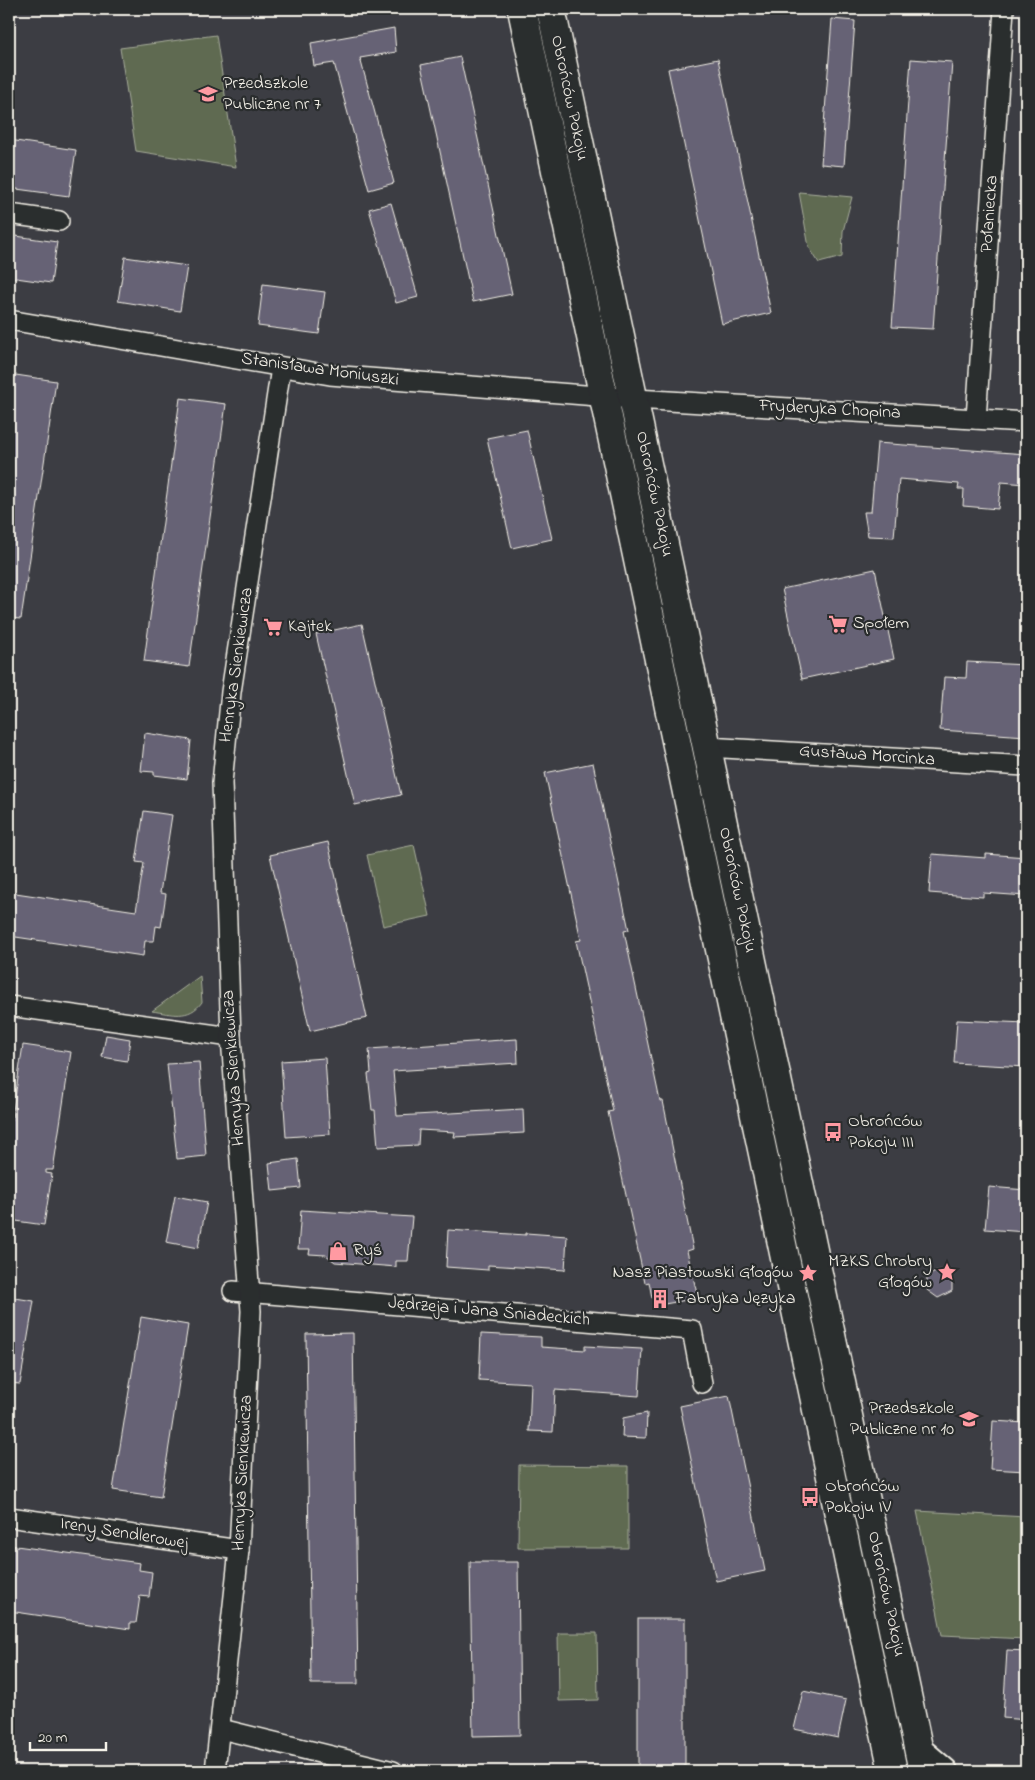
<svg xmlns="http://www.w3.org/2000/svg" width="1035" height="1780" viewBox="0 0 1035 1780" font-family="'Indie Flower',sans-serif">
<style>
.green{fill:#5e6a51;stroke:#a9ae9c}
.building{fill:#666274;stroke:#f4f1e8}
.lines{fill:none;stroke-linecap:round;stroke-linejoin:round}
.minor-casing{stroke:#f4f1e8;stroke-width:22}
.tertiary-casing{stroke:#f4f1e8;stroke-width:28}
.primary-casing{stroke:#f4f1e8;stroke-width:31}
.minor{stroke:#2a2d2e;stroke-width:19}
.tertiary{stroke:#2a2d2e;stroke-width:24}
.primary{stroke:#2a2d2e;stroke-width:28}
.labels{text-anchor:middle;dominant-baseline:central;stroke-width:4.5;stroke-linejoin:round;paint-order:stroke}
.poi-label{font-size:18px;fill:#f4f1e8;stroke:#2a2d2e;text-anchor:start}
.street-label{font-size:18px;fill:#f4f1e8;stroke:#2a2d2e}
</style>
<rect width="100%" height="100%" fill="#3c3d43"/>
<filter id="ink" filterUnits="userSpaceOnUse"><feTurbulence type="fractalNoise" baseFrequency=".02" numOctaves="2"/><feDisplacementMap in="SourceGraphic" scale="10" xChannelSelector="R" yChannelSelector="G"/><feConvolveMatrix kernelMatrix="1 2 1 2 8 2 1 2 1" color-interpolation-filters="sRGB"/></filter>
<g filter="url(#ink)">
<g class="green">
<polygon points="216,35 236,167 136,151 120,48"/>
<polygon points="799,192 852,197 843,231 842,257 819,263 809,247"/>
<polygon points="414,845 430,916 383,926 367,855"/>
<path d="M 200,976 L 202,1002 C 189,1020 172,1014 152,1011 Z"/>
<polygon points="519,1465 628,1466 628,1548 518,1548"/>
<polygon points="917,1511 1026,1517 1026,1639 942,1635"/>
<polygon points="558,1633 597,1633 598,1700 559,1701"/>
</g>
<g class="building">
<polygon points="832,19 855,21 844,166 821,164"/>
<polygon points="394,28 396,52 360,58 394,183 369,190 334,63 314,66 311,43"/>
<polygon points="460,57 512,294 473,302 421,65"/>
<polygon points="718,59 771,313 722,324 668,69"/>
<polygon points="911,59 952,62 933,329 892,327"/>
<polygon points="9,140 76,150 69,196 9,188"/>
<polygon points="391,203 418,297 396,303 369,209"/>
<polygon points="9,235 57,242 51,283 9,277"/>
<polygon points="125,257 187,266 180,311 118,301"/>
<polygon points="263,284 325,292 319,334 258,326"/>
<polygon points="9,374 56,381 21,619 9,618"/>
<polygon points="180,398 226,404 189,667 144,661"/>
<polygon points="527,430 552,539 512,548 487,438"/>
<polygon points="877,443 1026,454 1026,484 1001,482 998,509 963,506 964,489 958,489 959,484 899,479 894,537 868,536 864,512 871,512"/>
<polygon points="875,569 894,659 802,679 782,589"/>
<polygon points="362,624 401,795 355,805 316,634"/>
<polygon points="967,662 1026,665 1026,736 940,730 944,677 966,678"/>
<polygon points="145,733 191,740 187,779 154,775 154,772 141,771"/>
<polygon points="593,763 629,930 624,931 660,1101 663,1101 693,1249 687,1251 698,1298 659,1305 658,1298 652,1298 649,1282 645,1283 608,1112 613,1111 576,941 581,940 545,773"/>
<polygon points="144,811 172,815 160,893 166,894 161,927 156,926 154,941 145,941 143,956 9,936 9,892 136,911 144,863 136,862"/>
<polygon points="328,842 367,1018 310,1031 270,855"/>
<polygon points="932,854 986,858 986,854 1026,857 1026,896 983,893 983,897 929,893"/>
<polygon points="957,1020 1026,1023 1026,1067 954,1063"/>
<polygon points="106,1035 130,1039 127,1061 102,1057"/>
<polygon points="517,1039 518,1063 393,1071 397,1116 523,1109 524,1133 454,1137 455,1132 419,1130 418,1145 378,1147 375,1110 372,1110 368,1074 371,1073 369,1049"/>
<polygon points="23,1045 71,1052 53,1170 46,1170 46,1173 52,1174 44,1225 9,1220 9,1137"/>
<polygon points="325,1058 330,1134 286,1137 281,1061"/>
<polygon points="199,1062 206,1156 177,1159 167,1064"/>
<polygon points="298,1159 301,1188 272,1191 269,1163"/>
<polygon points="989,1187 1026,1190 1026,1232 985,1229"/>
<polygon points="175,1196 207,1202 198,1248 166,1242"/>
<polygon points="301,1210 412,1217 408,1261 396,1261 396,1267 335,1262 326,1255 309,1254 310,1249 298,1249"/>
<polygon points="448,1230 526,1235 526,1233 567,1236 565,1270 488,1265 488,1270 446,1267"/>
<polygon points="940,1270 952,1278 952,1291 938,1298 927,1290 927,1276"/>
<polygon points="9,1297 34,1301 20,1384 9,1383"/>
<polygon points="141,1317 188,1325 161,1497 113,1490"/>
<polygon points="353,1333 358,1684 311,1684 306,1334"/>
<polygon points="481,1334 541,1337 541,1347 585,1350 585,1346 642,1349 639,1396 555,1390 553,1432 529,1431 531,1383 479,1380"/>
<polygon points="729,1396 765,1571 716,1581 680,1406"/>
<polygon points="647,1413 646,1438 622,1437 623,1418"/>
<polygon points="993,1421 1026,1423 1026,1471 990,1469"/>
<polygon points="9,1545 140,1563 139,1570 152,1572 149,1597 140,1596 136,1623 130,1623 130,1629 9,1611"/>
<polygon points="470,1562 518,1562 520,1735 473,1736"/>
<rect x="638" y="1619" width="47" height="152"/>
<polygon points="1007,1650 1026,1651 1026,1720 1003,1718"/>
<polygon points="803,1691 846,1700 838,1738 794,1729"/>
</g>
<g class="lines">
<g class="minor-casing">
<g id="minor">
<polyline points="9,214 59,221"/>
<polyline points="9,320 330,375 635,399 1026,422"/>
<polyline points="976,419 1004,9"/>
<polyline points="707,747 1026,766"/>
<polyline points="9,1006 231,1037"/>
<polyline points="233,1291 692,1330 702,1383"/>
<polyline points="9,1517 239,1550"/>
<polyline points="221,1729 393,1771"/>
<polyline points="215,1771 239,1550 251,1311 231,1037 222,783 231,692 281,368"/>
</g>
</g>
<g class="tertiary-casing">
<polyline id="tertiary" points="918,1748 945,1771"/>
</g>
<g class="primary-casing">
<g id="primary">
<polyline points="522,9 893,1771"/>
<polyline points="551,9 923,1771"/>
</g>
</g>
<use href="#minor" class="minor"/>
<use href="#tertiary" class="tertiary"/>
<use href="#primary" class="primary"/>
</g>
</g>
<defs>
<g id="school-bare" transform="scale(1.5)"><path d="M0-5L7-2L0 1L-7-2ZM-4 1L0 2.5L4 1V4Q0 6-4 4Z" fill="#ff9aa2" stroke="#2a2d2e" stroke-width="2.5" paint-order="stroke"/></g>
<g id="supermarket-bare" transform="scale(1.5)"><path d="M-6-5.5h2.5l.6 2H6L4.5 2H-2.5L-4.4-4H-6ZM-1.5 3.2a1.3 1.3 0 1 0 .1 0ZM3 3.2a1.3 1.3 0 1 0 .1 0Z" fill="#ff9aa2" stroke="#2a2d2e" stroke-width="2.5" paint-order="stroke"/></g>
<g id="bus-bare" transform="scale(1.5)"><path d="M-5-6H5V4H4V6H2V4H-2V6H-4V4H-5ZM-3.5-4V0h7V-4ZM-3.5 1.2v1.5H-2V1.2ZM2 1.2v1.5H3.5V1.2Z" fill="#ff9aa2" stroke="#2a2d2e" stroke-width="2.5" paint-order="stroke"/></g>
<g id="shop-bare" transform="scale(1.5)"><path d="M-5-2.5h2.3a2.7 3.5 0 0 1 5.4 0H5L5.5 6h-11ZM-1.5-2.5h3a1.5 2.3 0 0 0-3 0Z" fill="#ff9aa2" stroke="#2a2d2e" stroke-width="2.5" paint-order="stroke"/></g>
<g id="sight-bare" transform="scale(1.5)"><path d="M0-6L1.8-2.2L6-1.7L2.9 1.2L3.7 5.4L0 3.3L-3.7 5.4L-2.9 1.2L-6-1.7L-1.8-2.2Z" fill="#ff9aa2" stroke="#2a2d2e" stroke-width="2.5" paint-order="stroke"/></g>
<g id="building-bare" transform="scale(1.5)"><path d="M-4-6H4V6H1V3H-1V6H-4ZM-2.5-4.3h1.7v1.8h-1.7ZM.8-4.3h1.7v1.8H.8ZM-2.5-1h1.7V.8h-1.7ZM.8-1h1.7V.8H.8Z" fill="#ff9aa2" stroke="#2a2d2e" stroke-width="2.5" paint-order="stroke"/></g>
</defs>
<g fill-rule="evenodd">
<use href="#school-bare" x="208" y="94"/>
<use href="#supermarket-bare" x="838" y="624"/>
<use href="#supermarket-bare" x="273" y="627"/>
<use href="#bus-bare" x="833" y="1132"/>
<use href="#shop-bare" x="338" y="1251"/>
<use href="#sight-bare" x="947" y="1272"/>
<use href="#sight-bare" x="808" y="1273"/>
<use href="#building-bare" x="660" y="1299"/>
<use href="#school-bare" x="969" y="1419"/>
<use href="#bus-bare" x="810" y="1497"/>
</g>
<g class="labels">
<g class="poi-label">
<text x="223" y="84">Przedszkole<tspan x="223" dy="21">Publiczne nr 7</tspan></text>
<text x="853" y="624">Społem</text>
<text x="288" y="627">Kajtek</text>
<text x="848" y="1122">Obrońców<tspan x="848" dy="21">Pokoju III</tspan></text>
<text x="353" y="1251">Ryś</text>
<text x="932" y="1262" text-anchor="end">MZKS Chrobry<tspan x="932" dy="21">Głogów</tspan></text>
<text x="793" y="1273" text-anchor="end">Nasz Piastowski Głogów</text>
<text x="675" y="1299">Fabryka Języka</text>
<text x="954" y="1409" text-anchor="end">Przedszkole<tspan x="954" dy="21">Publiczne nr 10</tspan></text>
<text x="825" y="1487">Obrońców<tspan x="825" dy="21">Pokoju IV</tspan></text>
</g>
<g class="street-label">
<text transform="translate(569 98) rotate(78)">Obrońców Pokoju</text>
<text transform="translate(990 214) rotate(-86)">Połaniecka</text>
<text transform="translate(320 370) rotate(8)">Stanisława Moniuszki</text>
<text transform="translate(830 410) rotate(3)">Fryderyka Chopina</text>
<text transform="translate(654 494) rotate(78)">Obrońców Pokoju</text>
<text transform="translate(237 665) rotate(-82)">Henryka Sienkiewicza</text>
<text transform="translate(867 756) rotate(4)">Gustawa Morcinka</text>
<text transform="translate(737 890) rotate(78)">Obrońców Pokoju</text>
<text transform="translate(234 1068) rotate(-94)">Henryka Sienkiewicza</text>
<text transform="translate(489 1312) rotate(5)">Jędrzeja i Jana Śniadeckich</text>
<text transform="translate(243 1473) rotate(-87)">Henryka Sienkiewicza</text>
<text transform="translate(124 1534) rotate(9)">Ireny Sendlerowej</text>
<text transform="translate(886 1594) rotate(78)">Obrońców Pokoju</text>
</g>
</g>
<rect width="1035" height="1780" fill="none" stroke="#2a2d2e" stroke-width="30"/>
<rect x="15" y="15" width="1005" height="1750" fill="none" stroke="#f4f1e8" stroke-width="2" filter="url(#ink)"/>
<path d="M30 1742v8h76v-8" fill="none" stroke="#f4f1e8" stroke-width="2.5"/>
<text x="38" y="1742" font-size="15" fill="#f4f1e8" stroke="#2a2d2e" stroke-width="4" paint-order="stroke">20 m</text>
</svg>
